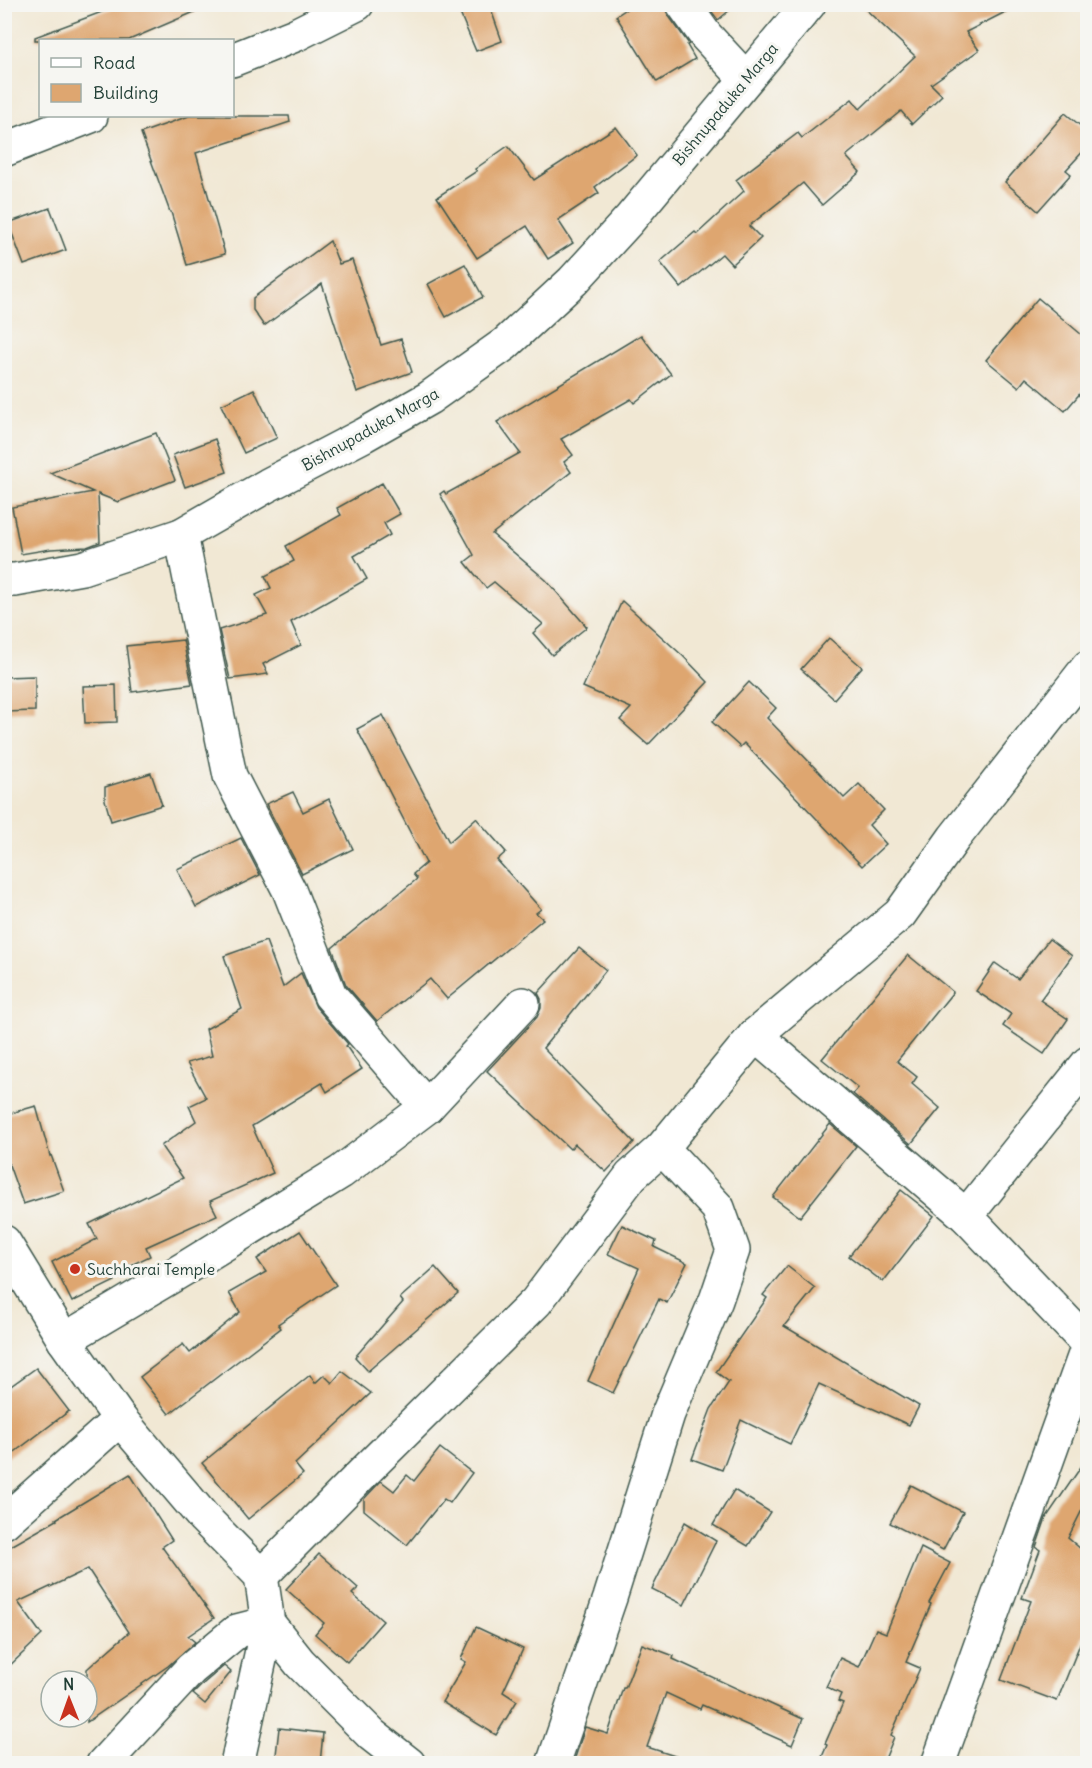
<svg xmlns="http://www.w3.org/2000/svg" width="1092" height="1768" viewBox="0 0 1092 1768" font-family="Delius,sans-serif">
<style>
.building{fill:#dea670}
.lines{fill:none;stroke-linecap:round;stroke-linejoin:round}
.minor-casing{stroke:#3e574c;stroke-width:36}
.minor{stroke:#fff;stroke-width:33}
.poi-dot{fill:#c8321e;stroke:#f6f6f2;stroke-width:2}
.labels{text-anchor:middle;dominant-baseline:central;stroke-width:6;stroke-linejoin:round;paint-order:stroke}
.street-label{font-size:16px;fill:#1f3d34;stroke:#f6f6f2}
.poi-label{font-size:16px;fill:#1f3d34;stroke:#f6f6f2;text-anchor:start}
</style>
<rect width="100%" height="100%" fill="#f6f6f2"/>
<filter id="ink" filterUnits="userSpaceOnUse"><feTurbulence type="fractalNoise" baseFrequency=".0167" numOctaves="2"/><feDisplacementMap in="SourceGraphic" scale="12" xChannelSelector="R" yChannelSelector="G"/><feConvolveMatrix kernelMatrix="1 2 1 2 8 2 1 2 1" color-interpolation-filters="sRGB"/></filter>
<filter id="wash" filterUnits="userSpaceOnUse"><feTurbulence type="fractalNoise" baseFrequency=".008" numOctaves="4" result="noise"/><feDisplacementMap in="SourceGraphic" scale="24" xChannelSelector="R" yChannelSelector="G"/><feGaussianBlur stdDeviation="1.35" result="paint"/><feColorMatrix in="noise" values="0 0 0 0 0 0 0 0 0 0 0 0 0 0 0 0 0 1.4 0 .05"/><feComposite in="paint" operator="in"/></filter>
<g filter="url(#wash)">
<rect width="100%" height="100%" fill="#f1e8d4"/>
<g id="blocks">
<g class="building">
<polygon points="123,4 213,4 129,40 35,40 35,37"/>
<polygon points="456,4 489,4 502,41 476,51"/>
<polygon points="634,4 664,4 668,15 689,44 687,45 695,59 657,82 616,16"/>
<polygon points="706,4 737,4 718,20"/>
<polygon points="860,4 1021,4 966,32 979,50 931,84 942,95 912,124 901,111 846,156 860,172 822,205 803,183 749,226 761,238 732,265 722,254 681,288 660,262 695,232 697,234 744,191 736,180 798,133 802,138 852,99 860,109 915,56"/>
<polygon points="1065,113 1088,132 1088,146 1066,170 1071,174 1038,211 1005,182"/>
<polygon points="189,116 289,116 290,122 196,153 225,254 187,265 171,212 170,212 141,133"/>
<polygon points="616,127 637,155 595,187 599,193 558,220 573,243 548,259 527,226 477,258 437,197 477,171 475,169 508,146 534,180"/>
<polygon points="50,208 66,250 24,265 8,223"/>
<polygon points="330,241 339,264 352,260 381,345 401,339 412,372 357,392 322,284 264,326 253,310 253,298"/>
<polygon points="465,264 483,297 446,317 428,284"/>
<polygon points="1038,298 1088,340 1088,384 1065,411 1026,378 1019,387 986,360"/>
<polygon points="641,335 671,374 634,403 631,399 561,439 573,455 564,462 571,472 492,534 546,580 587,627 552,655 533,633 543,624 494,582 486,588 465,562 474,555 440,494 444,491 446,494 520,453 497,422"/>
<polygon points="254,389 277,438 244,453 221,405"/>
<polygon points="156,433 175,480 118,502 98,494 100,542 87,547 51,549 21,554 12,507 93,492 50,473"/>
<polygon points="215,439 227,472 185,487 173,455"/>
<polygon points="382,483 400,514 384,523 390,535 354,556 367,579 291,622 301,645 263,664 268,674 230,679 219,630 267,615 256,595 271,588 265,576 294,561 286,546 341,515 337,508"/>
<polygon points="622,601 683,656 708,682 648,745 620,720 631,708 583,687"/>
<polygon points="829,638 862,667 834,699 801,669"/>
<polygon points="183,640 192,684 132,692 126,646"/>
<polygon points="35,676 35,711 4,712 4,677"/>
<polygon points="749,682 776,708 767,718 844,798 859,784 884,810 869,825 886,844 862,866 744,743 740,747 712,722"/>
<polygon points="116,685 117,722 85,723 83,686"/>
<polygon points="383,715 449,842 476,818 506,852 497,860 541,909 536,913 543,919 447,999 430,979 377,1021 346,985 332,948 417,879 413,874 426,863 357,729"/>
<polygon points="151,773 162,805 111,821 105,800 105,787"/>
<polygon points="293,792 303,812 329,799 353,849 302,874 266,804"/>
<polygon points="241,838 260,875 196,907 177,869"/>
<polygon points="1049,939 1072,956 1040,1000 1068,1019 1044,1054 1003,1026 1011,1014 976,991 995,963 1018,979"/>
<polygon points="266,941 283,987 301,973 316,1007 348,1044 346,1046 362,1069 327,1092 322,1083 252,1126 273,1173 210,1201 217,1215 146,1247 150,1256 112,1274 115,1281 72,1302 52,1262 97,1239 89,1224 183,1178 161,1146 196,1121 189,1106 206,1098 187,1063 212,1056 206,1029 242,1009 224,956"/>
<polygon points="579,948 606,970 543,1048 634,1142 606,1172 575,1144 570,1149 487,1071 537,1017 541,1008 541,999 538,993"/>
<polygon points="908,955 953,992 897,1061 917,1077 912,1084 940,1108 911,1144 853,1094 858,1088 822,1059"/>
<polygon points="36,1106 50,1156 51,1155 64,1191 23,1204 4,1151 4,1115"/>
<polygon points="830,1124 856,1146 800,1217 773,1197"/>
<polygon points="901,1190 934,1216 883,1282 849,1256"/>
<polygon points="622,1225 656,1241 654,1247 687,1263 667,1303 659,1299 613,1393 588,1381 639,1268 608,1254"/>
<polygon points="300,1231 336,1285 278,1324 281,1328 169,1414 140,1377 183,1344 190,1353 240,1312 229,1293 266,1272 257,1259"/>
<polygon points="787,1266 815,1288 784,1326 919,1406 909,1425 819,1384 790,1444 741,1420 722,1470 692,1459 711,1409 729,1382 716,1372 767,1298 763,1295"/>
<polygon points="435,1267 458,1293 368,1371 355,1357 403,1302 400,1298"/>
<polygon points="36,1368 69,1411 4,1460 4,1391"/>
<polygon points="342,1371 371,1393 295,1464 303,1474 248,1519 202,1463 310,1375 315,1383 324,1375 332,1383"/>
<polygon points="440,1448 472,1473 450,1503 444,1499 407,1545 364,1510 364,1499 381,1481 394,1491 407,1475 414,1481"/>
<polygon points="1083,1464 1088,1466 1088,1498 1068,1538 1088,1555 1088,1624 1057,1701 1001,1680 1031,1601 1022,1598 1040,1550 1036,1547 1046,1518"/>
<polygon points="130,1474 172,1540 162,1547 214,1618 188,1636 195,1642 168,1666 87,1722 87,1669 129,1632 88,1569 18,1602 42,1635 4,1671 4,1550 57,1520 56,1519"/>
<polygon points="911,1485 963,1512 943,1550 890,1523"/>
<polygon points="734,1490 770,1512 748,1546 713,1525"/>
<polygon points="685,1522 716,1541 684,1605 652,1589"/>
<polygon points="921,1548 950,1563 929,1603 931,1604 906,1662 920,1668 891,1735 894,1737 883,1764 819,1764 827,1745 825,1744 843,1703 838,1701 841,1694 826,1687 840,1658 859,1667 876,1629 886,1633"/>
<polygon points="319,1554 358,1588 352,1594 383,1621 347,1662 315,1634 324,1623 286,1589"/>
<polygon points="476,1627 523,1649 503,1692 517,1701 496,1735 442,1702 466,1662 461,1659"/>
<polygon points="642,1644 674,1656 673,1659 803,1719 792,1745 702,1705 700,1709 666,1693 647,1747 678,1757 677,1764 573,1764 585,1727 608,1734 623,1688 625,1688"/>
<polygon points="224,1666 231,1672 205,1704 193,1694 204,1683"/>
<polygon points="279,1728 323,1733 320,1764 275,1764"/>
</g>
</g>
</g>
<g filter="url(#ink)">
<use href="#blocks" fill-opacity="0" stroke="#3e574c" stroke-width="1.5"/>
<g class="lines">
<g class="minor-casing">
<g id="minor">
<polyline points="683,4 706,36 746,79"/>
<polyline points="232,60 295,35 357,4"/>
<polyline points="4,150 91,116"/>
<polyline points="181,535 230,776 289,890 330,995 427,1107"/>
<polyline points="4,580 15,580 82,568 181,535 268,485 364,435 429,398 505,344 573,281 629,220 809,4"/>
<polyline points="755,1035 966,1216 1088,1344"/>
<polyline points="966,1216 1088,1063"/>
<polyline points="4,1242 64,1340 120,1419 204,1518 261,1576 268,1623 300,1663 372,1735 409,1764"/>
<polyline points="64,1340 187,1267 341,1172 427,1107 523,1004"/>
<polyline points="4,1522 120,1419"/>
<polyline points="261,1576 360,1476 536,1302 631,1176 662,1148 755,1035 900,914 954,838 1088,667"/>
<polyline points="103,1764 191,1669 237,1631 268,1623 237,1764"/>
<polyline points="553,1764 610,1598 668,1414 716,1300 733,1250 718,1208 662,1148"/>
<polyline points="938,1764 1088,1346"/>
</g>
</g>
<use href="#minor" class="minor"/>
</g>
</g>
<circle class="poi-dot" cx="75" cy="1269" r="6"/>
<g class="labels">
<g class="street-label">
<text transform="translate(725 104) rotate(-50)">Bishnupaduka Marga</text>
<text transform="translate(370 429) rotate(-29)">Bishnupaduka Marga</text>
</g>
<g class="poi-label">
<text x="87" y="1269">Suchharai Temple</text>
</g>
</g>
<rect width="1092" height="1768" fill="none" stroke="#f6f6f2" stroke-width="24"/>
<rect x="39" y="39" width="195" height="78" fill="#f6f6f2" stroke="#a0aca6" stroke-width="1.5"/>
<rect x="51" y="58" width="30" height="9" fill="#ffffff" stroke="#a0aca6" stroke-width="1.5"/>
<text x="93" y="69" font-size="18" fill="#1f3d34">Road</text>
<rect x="51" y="84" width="30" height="18" fill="#dea670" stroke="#a0aca6" stroke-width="1.5"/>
<text x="93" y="99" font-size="18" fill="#1f3d34">Building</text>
<g transform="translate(69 1699) rotate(359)"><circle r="28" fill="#f6f6f2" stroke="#a0aca6" stroke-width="1.5"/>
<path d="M0-4.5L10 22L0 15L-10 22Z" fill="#c8321e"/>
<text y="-9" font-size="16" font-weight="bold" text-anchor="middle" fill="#1f3d34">N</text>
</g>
</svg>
